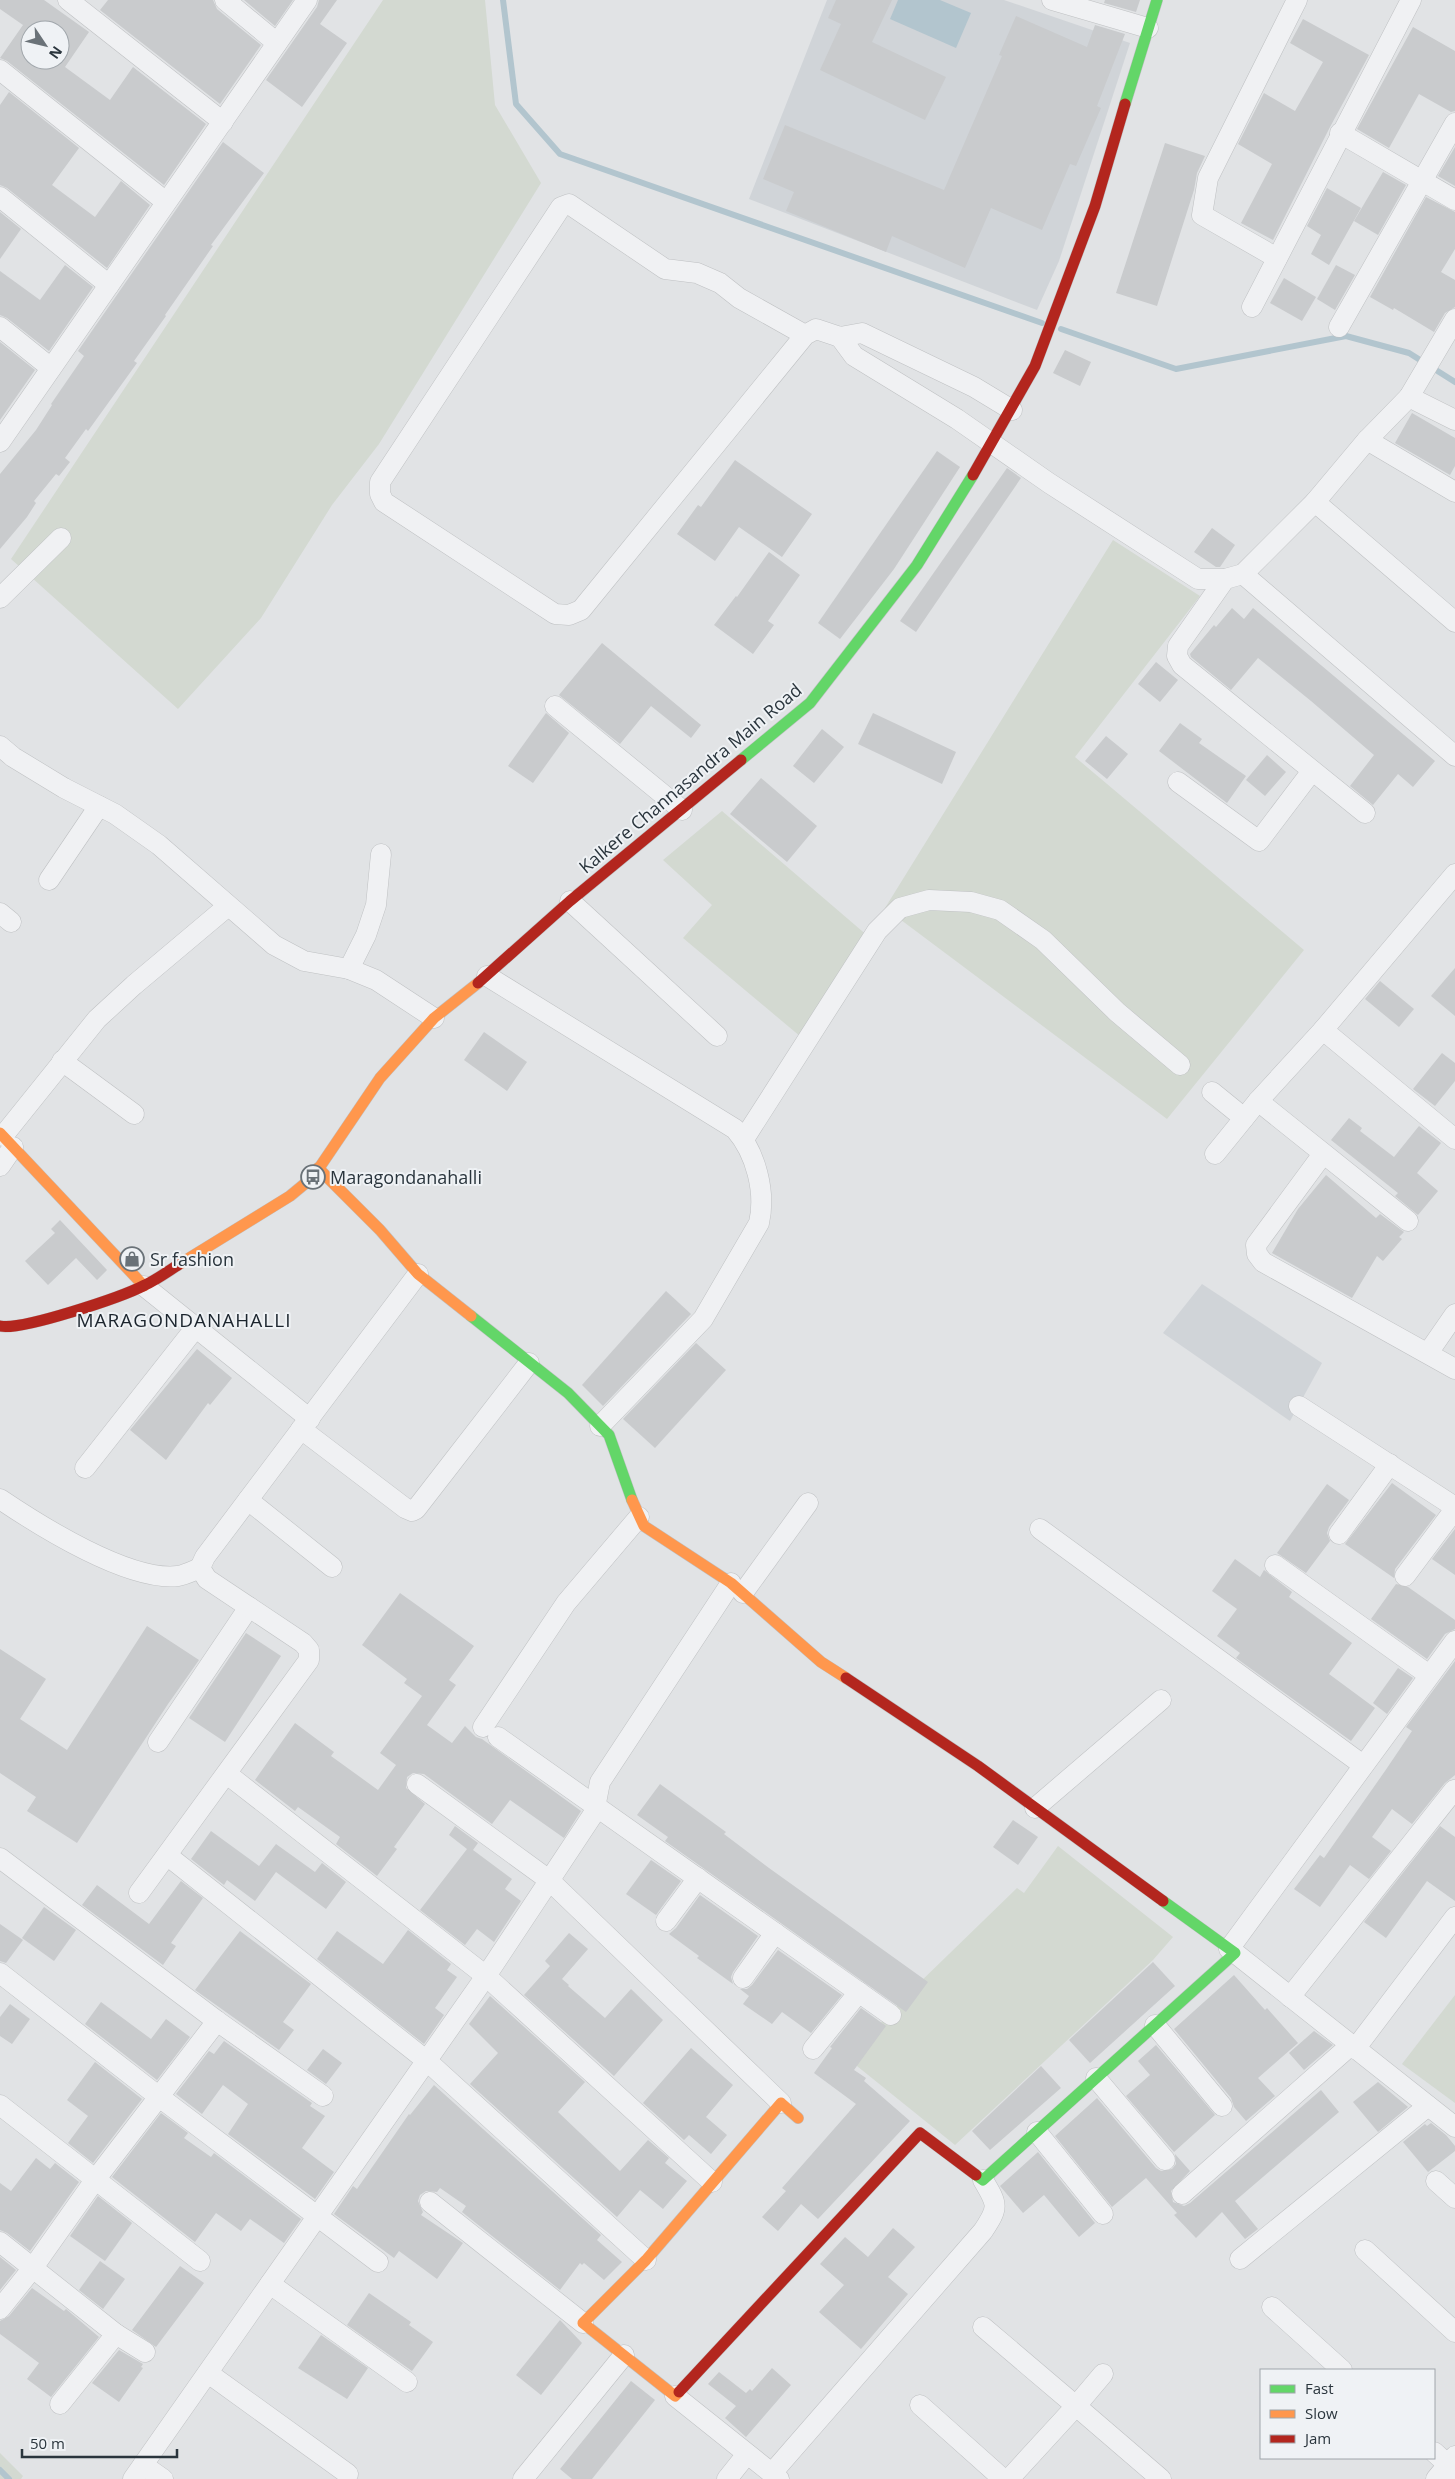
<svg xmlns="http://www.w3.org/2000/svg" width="1455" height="2479" viewBox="0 0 1455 2479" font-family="'Open Sans',sans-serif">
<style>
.built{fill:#d0d4d8}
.green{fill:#d3d9d1}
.water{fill:#b2c5ce}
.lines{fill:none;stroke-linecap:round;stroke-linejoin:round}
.stream{stroke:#b2c5ce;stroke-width:6}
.building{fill:#c9cbcd;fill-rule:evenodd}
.street-casing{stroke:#bfc1c3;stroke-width:21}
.fast-casing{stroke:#bfc1c3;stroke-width:12}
.slow-casing{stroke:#bfc1c3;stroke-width:12}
.jam-casing{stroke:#bfc1c3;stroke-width:12}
.street{stroke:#f0f1f3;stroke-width:20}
.fast{stroke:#63d668;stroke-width:11}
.slow{stroke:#ff974d;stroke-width:11}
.jam{stroke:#b3261e;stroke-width:11}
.labels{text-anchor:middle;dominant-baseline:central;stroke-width:4;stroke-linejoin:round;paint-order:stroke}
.street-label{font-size:18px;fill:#2a353d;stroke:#eff2f5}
.poi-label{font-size:18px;fill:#2a353d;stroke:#eff2f5;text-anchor:start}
.neighbourhood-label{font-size:19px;letter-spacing:1px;fill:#1c252e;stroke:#eff2f5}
</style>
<rect width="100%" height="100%" fill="#e1e3e5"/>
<g class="built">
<polygon points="827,0 1004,0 1130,43 1059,261 1037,310 749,199"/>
<polygon points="1202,1284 1322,1363 1290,1421 1163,1333"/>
</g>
<g class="green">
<polygon points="383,0 485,0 495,105 541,183 379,444 332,505 261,618 178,709 11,559"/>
<polygon points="1113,540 1200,596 1075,757 1304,950 1167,1119 885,908"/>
<polygon points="722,811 869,937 801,1037 683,938 712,905 663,860"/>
<polygon points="1058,1846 1173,1937 1153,1960 955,2145 847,2058 915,1987 1017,1888 1024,1893"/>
<polygon points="1455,1995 1455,2103 1402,2064"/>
<polygon points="0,2453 23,2476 21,2479 0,2479"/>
</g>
<polygon class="water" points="898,0 940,0 971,13 956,48 890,19"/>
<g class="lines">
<g class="stream">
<polyline points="503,0 516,104 560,154 1042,323"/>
<polyline points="1061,329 1176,369 1346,336 1409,353 1455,382"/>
<polyline points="0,2470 9,2479"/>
</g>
</g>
<g class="building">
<path d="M 0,0 L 44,0 L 89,32 L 65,67 L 110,100 L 133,67 L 206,124 L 164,185 L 7,61 L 0,58 L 23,25 L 0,9 ZM 30,30 L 60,30 L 60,60 L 30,60 Z"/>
<polygon points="108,0 213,0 217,9 261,45 220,104 100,10"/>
<polygon points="244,0 293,0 275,26"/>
<polygon points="319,0 337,0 320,24 347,43 302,107 266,80 317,7"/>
<polygon points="836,0 892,0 872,42 946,77 925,120 820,70 841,24 828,18"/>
<polygon points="1105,0 1140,0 1136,12 1104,3"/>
<polygon points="1016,16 1087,47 1095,25 1125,34 1097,106 1101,108 1076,166 1070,164 1042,230 991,208 965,268 892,236 886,252 786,211 794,192 763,179 785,125 944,190 1002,56 999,55"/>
<polygon points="1303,19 1369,55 1330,127 1273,240 1241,223 1272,164 1238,144 1264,93 1295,111 1323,62 1290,43"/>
<polygon points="1413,27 1455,51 1455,111 1451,112 1419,94 1389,148 1357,129"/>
<polygon points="9,92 79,148 52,185 95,217 121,181 150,205 107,268 7,188 0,185 0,105"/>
<polygon points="223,142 264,173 211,245 213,246 165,315 166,316 134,361 137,363 88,431 86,429 65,458 70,462 59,476 56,474 34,501 36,503 27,517 0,549 0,474 36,430 52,405 51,404 84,356 78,351"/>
<polygon points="1165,143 1205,156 1197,173 1194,190 1157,306 1116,293"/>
<polygon points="1455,147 1455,186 1438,176"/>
<polygon points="1383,172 1406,185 1378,235 1354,221"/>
<polygon points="1327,188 1361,208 1329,265 1311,254 1321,235 1307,226"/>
<polygon points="1426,197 1455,212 1455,249 1441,272 1455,280 1455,307 1445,313 1434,332 1394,308 1393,310 1370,297"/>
<polygon points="0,212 21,229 0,259"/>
<polygon points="65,265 93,287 49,351 7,318 0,315 0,271 40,300"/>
<polygon points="1336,265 1355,275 1335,310 1317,299"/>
<polygon points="1284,278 1316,297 1302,321 1270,303"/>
<polygon points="0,342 35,370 0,420"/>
<polygon points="1065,350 1091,362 1080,386 1053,373"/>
<polygon points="1412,413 1455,438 1455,466 1450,475 1395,443"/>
<polygon points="937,451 960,467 894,569 840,639 818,623"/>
<polygon points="735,460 812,514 782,557 739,527 715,561 677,534 698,505 701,507"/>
<polygon points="1007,468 1021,478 916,632 900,621"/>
<polygon points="1212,528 1235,545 1220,567 1216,567 1194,552"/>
<polygon points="769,552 800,575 768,621 774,625 753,654 714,625 736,596 737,597"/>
<polygon points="1232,608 1244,619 1253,608 1435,761 1413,787 1398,774 1373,805 1350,786 1374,755 1311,701 1258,658 1231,690 1191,657 1190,654 1214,625 1216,627"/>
<polygon points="602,643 701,725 691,738 651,706 620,744 559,695"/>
<polygon points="1156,662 1178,680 1160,702 1138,684"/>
<polygon points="546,713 569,733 533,783 508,766"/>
<polygon points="873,713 956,752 942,784 858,744"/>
<polygon points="1180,723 1202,739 1199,743 1246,776 1227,803 1159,751"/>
<polygon points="822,729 844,747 814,783 793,766"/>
<polygon points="1106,736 1128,754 1107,779 1085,761"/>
<polygon points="1267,755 1286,772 1265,796 1246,780"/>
<polygon points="761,778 817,826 787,862 730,814"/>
<polygon points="1455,968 1455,1016 1431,996"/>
<polygon points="1380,981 1414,1009 1399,1027 1365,999"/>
<polygon points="484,1032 527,1062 507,1091 464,1060"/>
<polygon points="1442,1053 1455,1063 1455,1081 1435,1106 1413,1089"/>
<polygon points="1349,1118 1362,1128 1360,1131 1394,1157 1419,1126 1441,1143 1417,1173 1438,1191 1418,1215 1395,1196 1398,1193 1331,1140"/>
<polygon points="1326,1175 1376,1218 1380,1214 1404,1232 1399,1237 1402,1239 1383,1261 1377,1256 1352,1298 1272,1253 1298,1209"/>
<polygon points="60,1220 107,1270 97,1280 76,1258 48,1285 25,1261 55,1233 51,1229"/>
<polygon points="666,1291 691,1314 603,1406 582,1385"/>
<polygon points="696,1343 726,1370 655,1448 623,1419"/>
<polygon points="197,1349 232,1378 210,1405 208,1403 166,1460 130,1430"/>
<polygon points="1392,1483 1436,1515 1395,1569 1394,1578 1345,1544"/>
<polygon points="1327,1484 1349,1500 1329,1527 1327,1533 1330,1541 1306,1573 1277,1553"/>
<polygon points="1455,1529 1455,1575 1432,1559"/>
<polygon points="1235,1559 1260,1577 1264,1570 1292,1592 1289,1597 1352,1643 1329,1674 1375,1708 1351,1741 1236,1658 1240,1653 1217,1636 1237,1609 1212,1591"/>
<polygon points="1396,1584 1408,1587 1455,1620 1455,1629 1445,1634 1427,1659 1371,1619"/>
<polygon points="400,1593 474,1646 449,1680 456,1685 427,1725 452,1743 465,1726 476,1737 482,1739 581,1811 564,1838 510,1800 492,1824 424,1774 413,1773 407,1777 406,1788 425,1804 394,1847 397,1849 377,1876 336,1844 340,1837 298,1807 295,1811 255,1780 295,1723 334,1752 331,1756 378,1790 396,1765 380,1753 422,1696 404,1683 407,1679 362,1645"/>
<polygon points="147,1626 199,1660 168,1704 77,1843 27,1811 36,1797 0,1773 0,1649 46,1679 20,1719 67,1750"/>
<polygon points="246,1633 281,1656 225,1742 189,1718"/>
<polygon points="1455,1661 1455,1775 1445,1783 1412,1824 1392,1809 1372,1837 1391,1851 1369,1879 1350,1865 1320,1907 1294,1889 1320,1855 1324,1858 1385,1771 1412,1731 1406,1727"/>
<polygon points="1398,1668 1413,1678 1387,1714 1373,1703"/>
<polygon points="660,1784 726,1832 724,1834 769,1868 928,1982 906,2012 665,1841 668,1837 637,1815"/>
<polygon points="1013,1820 1038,1837 1018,1865 993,1847"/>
<polygon points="455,1826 478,1843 473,1850 512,1879 505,1889 521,1901 494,1942 477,1929 465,1945 420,1910 467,1849 449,1835"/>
<polygon points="1440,1826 1455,1837 1455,1901 1427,1881 1386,1938 1364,1922"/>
<polygon points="211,1831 259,1866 276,1844 315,1872 322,1863 346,1882 326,1909 276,1872 255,1901 227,1880 224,1885 191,1859"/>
<polygon points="651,1860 681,1881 656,1915 626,1894"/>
<polygon points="181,1881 203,1898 171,1943 176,1946 163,1965 82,1905 97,1885 149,1924"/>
<polygon points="700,1895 758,1936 733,1972 731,1977 733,1984 697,1958 699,1956 669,1934 676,1928"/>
<polygon points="44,1907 76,1930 54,1961 22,1938"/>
<polygon points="0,1924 23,1940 6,1963 0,1961"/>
<polygon points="408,1930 451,1964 447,1970 457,1977 435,2008 444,2015 424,2044 317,1959 337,1931 383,1964"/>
<polygon points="240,1931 311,1984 283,2022 294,2030 279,2050 195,1990"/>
<polygon points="569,1933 588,1949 562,1979 569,1985 568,1986 605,2018 631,1989 663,2020 614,2076 524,1995 550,1966 545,1961"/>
<polygon points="778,1950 842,1995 811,2033 782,2012 772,2024 743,2004 749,1996 740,1989 747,1989 752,1985"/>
<polygon points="1153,1962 1175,1986 1090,2063 1069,2040"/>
<polygon points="1234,1975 1265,2010 1267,2008 1298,2043 1258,2078 1275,2096 1246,2121 1234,2107 1231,2098 1174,2029"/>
<polygon points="490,1996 585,2082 558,2112 620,2171 648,2140 669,2158 665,2163 687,2181 663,2209 640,2190 617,2217 470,2084 498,2053 469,2024"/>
<polygon points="101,2002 151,2039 166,2019 190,2037 157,2080 85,2024"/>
<polygon points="10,2004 30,2019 12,2044 0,2036 0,2017"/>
<polygon points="861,2008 886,2026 854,2070 866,2078 864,2081 910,2121 818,2219 801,2204 778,2231 762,2217 786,2191 782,2188 856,2104 814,2073 832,2048 830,2047"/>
<polygon points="1314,2031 1333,2045 1304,2070 1289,2053"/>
<polygon points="224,2041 312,2103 310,2106 325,2116 302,2148 334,2172 315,2199 228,2134 248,2104 223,2085 202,2114 176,2094 209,2051 214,2054"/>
<polygon points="1156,2045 1215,2115 1174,2152 1126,2096 1150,2075 1138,2061"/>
<polygon points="691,2048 733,2085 706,2117 727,2135 711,2154 689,2135 684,2140 643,2103"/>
<polygon points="323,2049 342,2063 326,2084 307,2070"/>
<polygon points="95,2062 142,2099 93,2163 68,2143 88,2116 67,2100"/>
<polygon points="1041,2066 1061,2088 990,2150 972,2131"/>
<polygon points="1378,2082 1408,2107 1378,2132 1353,2102"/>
<polygon points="434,2085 601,2235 597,2240 622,2262 604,2280 584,2263 582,2265 580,2263 560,2290 462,2212 466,2206 440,2188 437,2192 426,2191 420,2195 418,2201 423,2212 421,2215 463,2243 437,2279 399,2251 394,2258 334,2214 353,2186 357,2189 409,2114 410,2115"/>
<polygon points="1321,2090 1339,2112 1235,2201 1258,2229 1245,2239 1222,2212 1196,2238 1174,2215 1177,2213 1146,2178 1112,2207 1055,2136 1097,2098 1156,2168 1161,2171 1172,2169 1176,2164 1175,2154 1190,2171 1171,2191 1173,2202 1184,2206 1190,2203"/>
<polygon points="161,2113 188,2133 184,2138 211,2157 214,2153 301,2219 284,2243 250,2219 241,2231 216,2213 195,2242 112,2177"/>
<polygon points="1431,2123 1446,2135 1455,2146 1455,2151 1428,2172 1403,2142 1425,2124 1427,2126"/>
<polygon points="1038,2152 1095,2223 1079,2237 1044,2195 1023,2213 1000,2186"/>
<polygon points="36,2158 50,2169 55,2163 79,2182 30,2251 7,2233 0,2230 0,2183 11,2191"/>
<polygon points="98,2196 132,2223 105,2261 70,2236"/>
<polygon points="893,2228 915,2247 888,2277 908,2294 861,2349 819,2312 844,2285 820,2264 845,2237 868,2257"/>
<polygon points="0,2257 16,2270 0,2290"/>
<polygon points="100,2261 125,2279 103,2309 79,2290"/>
<polygon points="180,2266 204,2283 156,2347 132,2330"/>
<polygon points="32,2288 64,2311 66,2309 99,2337 51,2397 27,2379 39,2363 0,2334 0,2321 9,2316"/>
<polygon points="369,2293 411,2322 409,2325 433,2342 412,2371 347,2325"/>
<polygon points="560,2320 582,2343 541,2395 516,2375"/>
<polygon points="321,2335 368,2368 347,2399 298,2368"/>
<polygon points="119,2350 143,2364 141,2367 143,2368 119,2402 92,2383"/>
<polygon points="772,2368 791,2385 746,2437 725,2418 736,2406 708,2384 719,2372 746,2393 750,2389 752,2391"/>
<polygon points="631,2381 655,2400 592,2479 572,2479 560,2469"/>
</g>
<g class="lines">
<g class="street-casing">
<g id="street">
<polyline points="68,0 223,122"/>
<polyline points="225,0 277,43"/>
<polyline points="1052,0 1148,28"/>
<polyline points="0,70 166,202"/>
<polyline points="1340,133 1455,200"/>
<polyline points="0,197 109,285"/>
<polyline points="1277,258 1202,215 1208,178 1297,0"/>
<polyline points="1252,307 1411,0"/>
<polyline points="0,327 51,368"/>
<polyline points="1339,327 1455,123"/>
<polyline points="805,335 739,298 720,283 697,273 665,269 569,204 561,207 380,482 380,494 384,502 555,614 569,615 581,610 805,335 816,329 840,337 862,333 974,387 1012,410"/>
<polyline points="840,337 854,356 957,419 1049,483 1198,579 1225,579 1243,574 1315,502 1367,440 1409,397 1455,420"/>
<polyline points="1409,397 1455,319"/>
<polyline points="1367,440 1455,492"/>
<polyline points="0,442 307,0"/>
<polyline points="1315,502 1455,622"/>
<polyline points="1243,574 1455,756"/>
<polyline points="1225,579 1178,646 1177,656 1182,665 1365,813"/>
<polyline points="0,598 61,538"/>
<polyline points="555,706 682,810"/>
<polyline points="0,746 13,757 64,788 115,814 159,845 274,945 304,961 349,969 376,980 434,1018"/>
<polyline points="1178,782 1259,841 1312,771"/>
<polyline points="49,880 99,806"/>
<polyline points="570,901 717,1036"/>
<polyline points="0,913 11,922"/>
<polyline points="349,969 366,935 376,905 381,854"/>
<path d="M 487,976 L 735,1129 C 756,1153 766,1192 759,1223 L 703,1319 L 600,1426"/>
<polyline points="1323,1030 1455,1139"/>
<polyline points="62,1061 134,1114"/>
<polyline points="1212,1092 1244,1118"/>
<polyline points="1258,1101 1408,1221"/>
<polyline points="3,1136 97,1019 134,985 228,906"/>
<polyline points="744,1139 877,931 900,908 929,900 971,902 1000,910 1043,940 1117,1012 1180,1065"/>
<polyline points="1215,1154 1258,1101 1323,1030 1455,874"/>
<polyline points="1323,1154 1256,1245 1257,1254 1263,1262 1455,1369"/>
<polyline points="0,1166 13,1147"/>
<polyline points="144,1286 310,1419"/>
<polyline points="1428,1353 1455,1314"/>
<polyline points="1299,1406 1455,1507"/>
<polyline points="301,1429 405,1508 412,1511 416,1509 529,1363"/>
<polyline points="85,1468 196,1327"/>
<path d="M 0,1499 C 40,1526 129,1582 178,1576 C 185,1575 193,1571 200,1568"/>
<polyline points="248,1500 332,1567"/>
<polyline points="1040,1529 1363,1765"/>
<polyline points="1339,1534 1390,1464"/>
<polyline points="1275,1565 1429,1675"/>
<polyline points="1405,1576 1455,1509"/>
<polyline points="743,1593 808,1503"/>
<polyline points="483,1727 566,1603 639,1517"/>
<polyline points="498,1737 891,2015"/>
<polyline points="158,1742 249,1607"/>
<polyline points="227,1774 486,1976 712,2182"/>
<polyline points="417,1784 549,1880 781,2103"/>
<polyline points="1035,1808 1161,1700"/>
<polyline points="168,1856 427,2061 646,2260"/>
<polyline points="0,1858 217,2021 323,2096"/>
<polyline points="139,1893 309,1660 309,1650 303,1643 207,1579 200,1568 205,1557 418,1274"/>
<polyline points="666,1921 698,1878"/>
<polyline points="1229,1949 1455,1641"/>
<polyline points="1235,1953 1455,2127"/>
<polyline points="0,1973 158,2096 378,2262"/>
<polyline points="743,1978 775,1933"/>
<polyline points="1290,1997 1454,1790"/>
<polyline points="1155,2025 1222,2106"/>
<polyline points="813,2049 859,1992"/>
<polyline points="1355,2049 1455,1917"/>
<polyline points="1096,2078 1165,2160"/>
<polyline points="0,2105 200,2261"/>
<polyline points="1037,2132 1103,2214"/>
<polyline points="1436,2181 1455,2198"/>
<polyline points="1182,2194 1351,2045"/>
<polyline points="430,2202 583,2323"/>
<polyline points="0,2242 116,2334 145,2352"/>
<polyline points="1365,2250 1455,2332"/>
<polyline points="1240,2259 1428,2106"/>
<polyline points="270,2284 407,2382"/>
<polyline points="1272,2307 1342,2370"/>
<polyline points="0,2309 32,2269 95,2180 217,2021"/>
<polyline points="983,2327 1076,2406 1009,2479"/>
<polyline points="208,2373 348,2474"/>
<polyline points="1103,2374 1076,2406 1161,2479"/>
<polyline points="675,2396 779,2479"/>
<polyline points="60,2404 116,2334"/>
<polyline points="920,2405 1003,2479"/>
<polyline points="1434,2452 1455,2471"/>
<polyline points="143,2465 163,2479"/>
<path d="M 772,2473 L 983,2231 C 999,2207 998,2205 983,2180"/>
<polyline points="133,2479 486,1976 594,1813 600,1782 731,1583"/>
<polyline points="523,2479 624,2355"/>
<polyline points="727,2479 747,2454"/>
<polyline points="1436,2479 1455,2456"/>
</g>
</g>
<g class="fast-casing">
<g id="fast">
<polyline points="1125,104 1157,0"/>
<polyline points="741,760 810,703 917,565 973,475"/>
<polyline points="471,1316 568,1393 609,1435 632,1500"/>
<polyline points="976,2175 983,2180 1235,1953 1163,1901"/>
</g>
</g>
<g class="slow-casing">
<g id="slow">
<polyline points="0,1133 144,1286"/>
<polyline points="318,1168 380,1230 418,1274 471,1316"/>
<polyline points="178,1265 290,1196 313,1177 380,1078 434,1018 478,983"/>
<polyline points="632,1500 644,1526 731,1583 821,1662 846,1678"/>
<polyline points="679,2392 675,2396 583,2323 646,2260 781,2103 798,2118"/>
</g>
</g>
<g class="jam-casing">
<g id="jam">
<polyline points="973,475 1035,366 1095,206 1125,104"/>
<polyline points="478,983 570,901 741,760"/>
<path d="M 0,1326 C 21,1331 122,1297 145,1285 C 156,1280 167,1272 178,1265"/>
<polyline points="846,1678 978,1766 1163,1901"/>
<polyline points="679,2392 920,2133 976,2175"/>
</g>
</g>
<use href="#street" class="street"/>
<use href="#fast" class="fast"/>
<use href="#slow" class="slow"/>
<use href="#jam" class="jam"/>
</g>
<defs>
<g id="bus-ring" transform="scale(1.25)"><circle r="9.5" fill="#eff2f5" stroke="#6a7278" stroke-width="1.5"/><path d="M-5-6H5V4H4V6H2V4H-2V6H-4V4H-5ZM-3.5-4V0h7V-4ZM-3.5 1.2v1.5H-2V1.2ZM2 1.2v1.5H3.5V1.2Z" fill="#6a7278"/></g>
<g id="shop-ring" transform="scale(1.25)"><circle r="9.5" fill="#eff2f5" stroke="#6a7278" stroke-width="1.5"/><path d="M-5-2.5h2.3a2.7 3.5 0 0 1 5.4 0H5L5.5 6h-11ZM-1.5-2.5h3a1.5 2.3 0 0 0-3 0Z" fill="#6a7278"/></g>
</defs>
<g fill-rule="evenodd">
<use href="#bus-ring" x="313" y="1177"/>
<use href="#shop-ring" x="132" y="1259"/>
</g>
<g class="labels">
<g class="street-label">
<text transform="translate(690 778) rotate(-40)">Kalkere Channasandra Main Road</text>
</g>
<g class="poi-label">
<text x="330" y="1177">Maragondanahalli</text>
<text x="150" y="1259">Sr fashion</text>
</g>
<g class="neighbourhood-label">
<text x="184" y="1320">MARAGONDANAHALLI</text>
</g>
</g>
<rect x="1260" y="2369" width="175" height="90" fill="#eff2f5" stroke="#a0a6ab"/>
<rect x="1270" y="2385" width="25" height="8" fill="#63d668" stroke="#a0a6ab"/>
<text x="1305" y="2394" font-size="15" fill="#2a353d">Fast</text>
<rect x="1270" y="2410" width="25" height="8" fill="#ff974d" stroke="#a0a6ab"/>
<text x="1305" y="2419" font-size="15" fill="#2a353d">Slow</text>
<rect x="1270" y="2435" width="25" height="8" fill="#b3261e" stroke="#a0a6ab"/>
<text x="1305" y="2444" font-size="15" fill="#2a353d">Jam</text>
<g transform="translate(45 45) rotate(125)"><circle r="24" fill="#eff2f5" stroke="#a0a6ab"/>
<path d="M0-4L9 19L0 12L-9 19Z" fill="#6a7278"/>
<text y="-8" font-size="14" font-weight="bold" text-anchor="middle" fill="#2a353d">N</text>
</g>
<path d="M22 2449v8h155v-8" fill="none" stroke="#2a353d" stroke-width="2.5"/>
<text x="30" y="2449" font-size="15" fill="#2a353d" stroke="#eff2f5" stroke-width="4" paint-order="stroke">50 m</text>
</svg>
